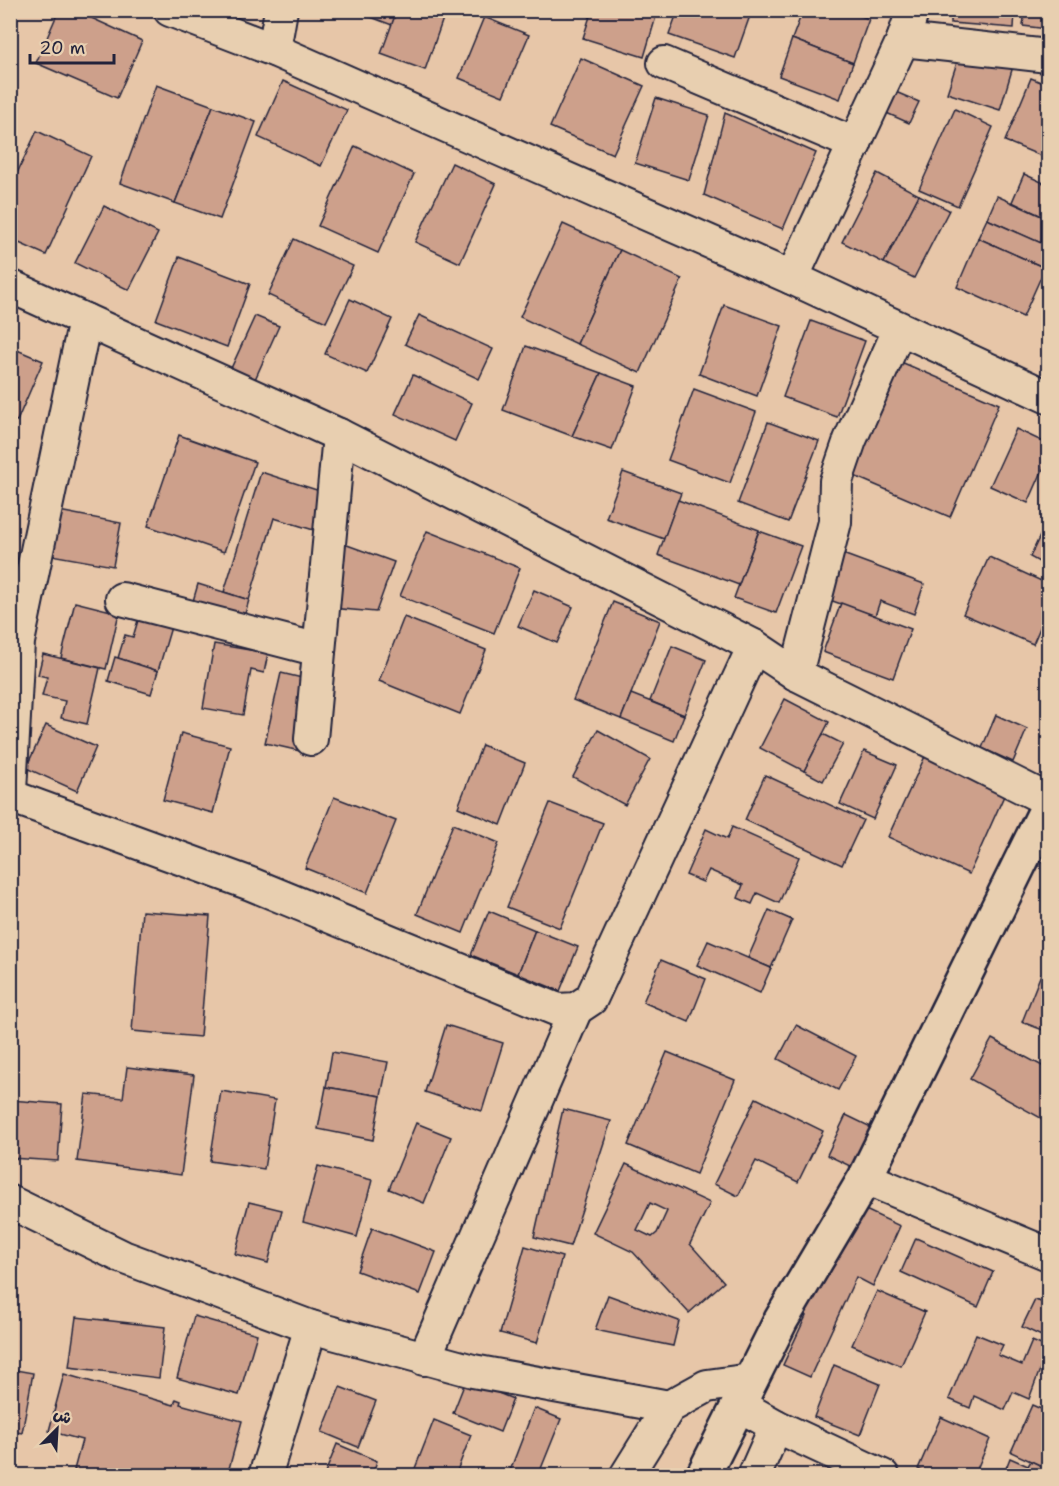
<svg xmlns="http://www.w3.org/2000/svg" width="1059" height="1486" viewBox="0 0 1059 1486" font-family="'Shantell Sans','Playpen Sans Arabic',sans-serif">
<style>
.building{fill:#cda08b;stroke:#22223b;stroke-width:1.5;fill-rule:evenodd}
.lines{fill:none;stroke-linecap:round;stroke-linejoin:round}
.minor-casing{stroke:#22223b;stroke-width:36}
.tertiary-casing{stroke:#22223b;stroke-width:38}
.minor{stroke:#e8cfb0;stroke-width:32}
.tertiary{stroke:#e8cfb0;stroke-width:33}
</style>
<rect width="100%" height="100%" fill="#e7c6a8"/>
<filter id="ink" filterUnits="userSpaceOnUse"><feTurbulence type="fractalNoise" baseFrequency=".0167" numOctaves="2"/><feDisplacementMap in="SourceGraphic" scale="12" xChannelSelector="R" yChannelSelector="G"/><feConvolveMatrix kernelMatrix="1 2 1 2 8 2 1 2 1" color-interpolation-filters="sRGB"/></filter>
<g filter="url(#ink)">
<g class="building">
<polygon points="59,10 74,10 142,41 117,98 36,63"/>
<polygon points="352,10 397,10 392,25"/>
<polygon points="397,10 446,10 425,70 381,54"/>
<polygon points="592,10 658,10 644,57 583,38"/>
<polygon points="678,10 752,10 735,58 669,35"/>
<polygon points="803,10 845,10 869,19 853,63 792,39"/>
<polygon points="951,10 1015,10 1014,28 951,23"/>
<polygon points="1025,10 1048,10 1048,29 1023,26"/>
<polygon points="484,17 529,35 503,96 459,78"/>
<polygon points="792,39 853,63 840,99 779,76"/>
<polygon points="962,47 1014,63 1000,110 947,93"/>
<polygon points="581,58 644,86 613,154 550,127"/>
<polygon points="1031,78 1048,85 1048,152 1046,158 1005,141"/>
<polygon points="283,81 347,110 321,166 258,137"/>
<polygon points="156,85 213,106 175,203 120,183"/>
<polygon points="891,90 919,102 909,123 882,111"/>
<polygon points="656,98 709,115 689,180 635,163"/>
<polygon points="213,106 256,122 220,219 175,203"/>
<polygon points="955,109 993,127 958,206 919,189"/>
<polygon points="725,113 816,153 783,229 704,195"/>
<polygon points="37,131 91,156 46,255 10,239 10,188"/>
<polygon points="355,146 414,174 378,253 318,226"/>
<polygon points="452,163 496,184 460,263 415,242"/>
<polygon points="877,173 919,195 884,263 842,242"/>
<polygon points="1024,174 1048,185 1048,219 1012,202"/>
<polygon points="919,195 949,210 914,278 884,263"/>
<polygon points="997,196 1048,219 1041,243 987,219"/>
<polygon points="104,206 158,233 129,290 75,263"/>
<polygon points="987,219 1048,246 1048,259 1045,268 978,238"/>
<polygon points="563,224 620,250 577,344 520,317"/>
<polygon points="978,238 1045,268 1023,317 957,287"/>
<polygon points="294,239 353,266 326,322 268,295"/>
<polygon points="620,250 682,279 640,373 577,344"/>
<polygon points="179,257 250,284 227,347 156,320"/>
<polygon points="350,299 392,319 367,373 325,354"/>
<polygon points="724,305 782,326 757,396 699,374"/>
<polygon points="419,315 493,349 479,379 405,344"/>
<polygon points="255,316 279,326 252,386 228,375"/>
<polygon points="811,321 865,341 837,417 783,397"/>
<polygon points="526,346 601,373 572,436 503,410"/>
<polygon points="10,347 43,361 17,421 10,419"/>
<polygon points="894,359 999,404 950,517 845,472"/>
<polygon points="601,373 636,386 612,450 572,436"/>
<polygon points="413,375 472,403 455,441 395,414"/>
<polygon points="694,389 756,412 730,483 668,460"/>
<polygon points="768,422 819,441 788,522 738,503"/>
<polygon points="1016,429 1048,444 1048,458 1028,503 990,486"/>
<polygon points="179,435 255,462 224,552 148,526"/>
<polygon points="261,472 329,494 317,531 274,518 249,600 224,592"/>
<polygon points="623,472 681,493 664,539 606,518"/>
<polygon points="678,500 759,530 739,585 658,555"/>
<polygon points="59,511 121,523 113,566 51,555"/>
<polygon points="1048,519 1048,567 1030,557"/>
<polygon points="427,531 520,568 494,633 400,596"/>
<polygon points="759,531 801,546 776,613 734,598"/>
<polygon points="336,541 394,562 376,612 330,608"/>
<polygon points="840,553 924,584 914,614 880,601 875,616 824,598"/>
<polygon points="989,557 1048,584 1048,609 1033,644 963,614"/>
<polygon points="198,584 249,600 242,624 191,608"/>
<polygon points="534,590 573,607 557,643 518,626"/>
<polygon points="75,602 119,613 106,669 61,658"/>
<polygon points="613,602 660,621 621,719 573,700"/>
<polygon points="841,603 911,629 893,678 823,652"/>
<polygon points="139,617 171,627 158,671 118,658 125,635 133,637"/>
<polygon points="404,617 486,650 460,714 379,681"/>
<polygon points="214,644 268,653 264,673 251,670 243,715 203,708"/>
<polygon points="672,646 706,660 684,715 650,701"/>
<polygon points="43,654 100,668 87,724 61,718 65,701 42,696 47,677 38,675"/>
<polygon points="115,657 158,671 151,694 108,681"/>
<polygon points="281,673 315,681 300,751 265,743"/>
<polygon points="631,694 684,715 674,741 621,719"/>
<polygon points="785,699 829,722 804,771 760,748"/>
<polygon points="996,715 1027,729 1013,762 982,748"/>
<polygon points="46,725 96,747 77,791 26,768"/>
<polygon points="598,730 650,759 625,805 573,777"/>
<polygon points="181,733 230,746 213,813 163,800"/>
<polygon points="823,734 843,744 823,781 804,771"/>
<polygon points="482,745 525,763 501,825 458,807"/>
<polygon points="864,751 897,765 873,819 840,804"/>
<polygon points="927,752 1007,789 969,874 888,837"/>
<polygon points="765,775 863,820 842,865 745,820"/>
<polygon points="334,797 396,821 367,893 305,868"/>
<polygon points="550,803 603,823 560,928 507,907"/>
<polygon points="453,824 499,843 463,933 417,914"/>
<polygon points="732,827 799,857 779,903 757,893 752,904 738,898 743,885 709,870 703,882 686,875 706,829 727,839"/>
<polygon points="769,910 792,920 771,968 748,958"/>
<polygon points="142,911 210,916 200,1037 132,1031"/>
<polygon points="489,911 535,930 518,974 471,955"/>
<polygon points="535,930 578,947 560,991 518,974"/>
<polygon points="708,941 771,968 760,993 697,965"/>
<polygon points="661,960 706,979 689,1022 643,1002"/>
<polygon points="1041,974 1048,977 1048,1032 1022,1022"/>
<polygon points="446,1025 503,1043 482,1111 425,1092"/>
<polygon points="796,1025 856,1056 838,1090 778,1059"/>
<polygon points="992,1039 1048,1069 1048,1122 970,1079"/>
<polygon points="332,1052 388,1062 381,1096 326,1087"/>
<polygon points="667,1052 735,1080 696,1174 628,1145"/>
<polygon points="127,1067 194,1075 181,1175 77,1161 86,1094 123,1098"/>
<polygon points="326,1087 381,1096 373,1140 318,1129"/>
<polygon points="221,1091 275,1100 264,1169 210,1161"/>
<polygon points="756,1098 823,1131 798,1182 756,1161 738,1196 714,1184"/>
<polygon points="10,1100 62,1104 58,1161 10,1158"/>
<polygon points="563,1109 611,1121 570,1246 534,1237"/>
<polygon points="846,1115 871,1127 852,1167 827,1155"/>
<polygon points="416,1123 451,1137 424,1203 389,1189"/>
<path d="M 626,1164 L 710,1203 L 690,1244 L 724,1282 L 689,1313 L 633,1252 L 593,1233 ZM 650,1203 L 667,1211 L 657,1233 L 652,1237 L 637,1230 Z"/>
<polygon points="318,1166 372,1180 357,1237 303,1222"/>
<polygon points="249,1202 282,1210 268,1263 235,1254"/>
<polygon points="857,1206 900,1226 873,1286 856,1277 810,1377 783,1365 806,1316 798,1313"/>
<polygon points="372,1228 436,1252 420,1294 357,1271"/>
<polygon points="916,1238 993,1272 978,1307 901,1272"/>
<polygon points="525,1246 562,1257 537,1343 500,1333"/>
<polygon points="877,1291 925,1312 901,1366 852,1345"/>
<polygon points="1048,1293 1048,1339 1022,1327 1035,1300 1044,1303"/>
<polygon points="608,1295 679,1321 673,1346 595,1330"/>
<polygon points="194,1316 257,1334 239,1395 177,1378"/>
<polygon points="76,1317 165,1327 159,1378 69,1367"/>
<polygon points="976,1334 1003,1345 998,1355 1022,1365 1032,1341 1048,1348 1029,1399 1013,1392 1005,1410 974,1396 970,1408 949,1399"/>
<polygon points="834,1365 880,1384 860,1435 814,1417"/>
<polygon points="10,1369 33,1373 22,1433 10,1431"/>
<polygon points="64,1374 174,1405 176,1399 181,1401 180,1404 242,1421 227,1476 92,1476 74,1470 82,1440 49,1431"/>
<polygon points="466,1380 513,1399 500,1432 453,1413"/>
<polygon points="340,1387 376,1401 358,1447 322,1432"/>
<polygon points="1032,1405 1048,1412 1048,1469 1011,1452"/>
<polygon points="534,1408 561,1419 538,1476 508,1476"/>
<polygon points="941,1417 990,1439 974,1476 932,1476 918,1469"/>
<polygon points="434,1420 471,1435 455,1476 412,1476"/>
<polygon points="337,1444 377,1461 372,1476 324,1476"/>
<polygon points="1010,1458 1028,1466 1031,1461 1048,1469 1048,1476 1003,1476"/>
</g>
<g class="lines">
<g class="minor-casing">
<g id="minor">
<polyline points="170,10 274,50 792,278 1048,397"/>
<polyline points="903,40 913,10"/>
<polyline points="274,50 281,10"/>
<polyline points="664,63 855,144"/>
<polyline points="792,278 903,40 1048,56"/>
<polyline points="10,286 339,435 754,646 796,674 1048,800"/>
<polyline points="122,599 319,650"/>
<polyline points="796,674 835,522 836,481 850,440 899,330"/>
<polyline points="311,739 339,435"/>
<polyline points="10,791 18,642 85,320"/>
<polyline points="10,796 251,884 558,1010 576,1009 591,999 754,646"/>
<polyline points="865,1178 1048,1254"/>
<polyline points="10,1202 123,1257 311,1327 473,1371 669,1407"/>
<polyline points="424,1359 576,1009"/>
<polyline points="739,1405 776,1426 883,1476"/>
<polyline points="265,1476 311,1327"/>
<polyline points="626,1476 669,1407 707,1386 751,1380"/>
<polyline points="754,1476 776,1426"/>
</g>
</g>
<g class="tertiary-casing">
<polyline id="tertiary" points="703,1476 781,1320 865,1178 1048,806"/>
</g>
<use href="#minor" class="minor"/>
<use href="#tertiary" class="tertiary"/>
</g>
</g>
<rect width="1059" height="1486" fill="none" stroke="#e8cfb0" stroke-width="36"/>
<rect x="18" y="18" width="1023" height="1450" fill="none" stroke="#22223b" stroke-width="2" filter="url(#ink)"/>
<g transform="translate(57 1429) rotate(24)" stroke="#e8cfb0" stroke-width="4.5" paint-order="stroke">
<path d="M0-4.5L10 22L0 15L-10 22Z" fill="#22223b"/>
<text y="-9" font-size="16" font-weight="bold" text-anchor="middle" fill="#22223b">ش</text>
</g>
<path d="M30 54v9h84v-9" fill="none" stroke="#22223b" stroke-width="3"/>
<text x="39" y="54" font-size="18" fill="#22223b" stroke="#e8cfb0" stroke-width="4.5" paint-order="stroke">20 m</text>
</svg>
